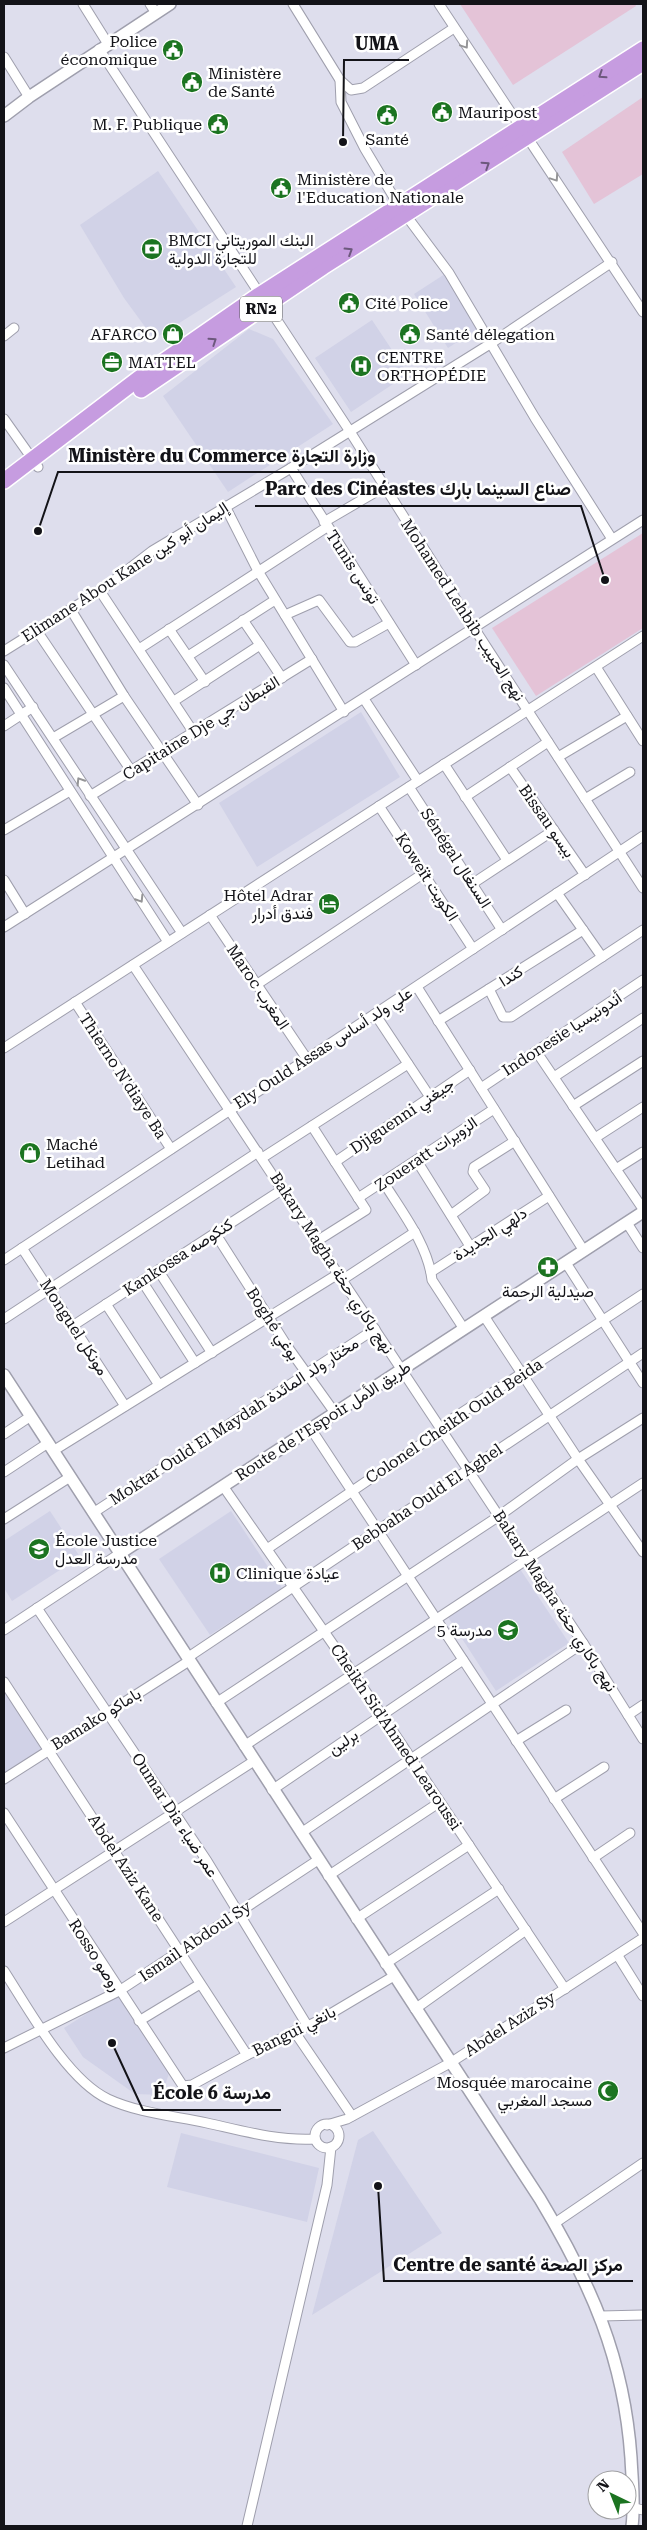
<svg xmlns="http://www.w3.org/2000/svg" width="647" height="2530" viewBox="0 0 647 2530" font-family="'Roboto Serif',Vazirmatn,serif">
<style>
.built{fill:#d1d2e7}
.park{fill:#e4c3d7}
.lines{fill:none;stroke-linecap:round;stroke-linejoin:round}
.minor-casing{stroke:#9f9fad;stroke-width:11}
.tertiary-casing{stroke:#9f9fad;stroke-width:14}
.trunk-casing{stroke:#fff;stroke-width:18}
.minor{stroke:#fff;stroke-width:9}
.tertiary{stroke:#fff;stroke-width:11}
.trunk{stroke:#c69ce0;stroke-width:15}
.oneway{stroke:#959597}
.oneway2{stroke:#6c587c}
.labels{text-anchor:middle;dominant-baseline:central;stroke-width:5;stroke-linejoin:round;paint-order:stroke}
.shield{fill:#fff;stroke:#5a5a5d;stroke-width:1}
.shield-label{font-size:15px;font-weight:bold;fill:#131318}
.poi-label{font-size:16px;fill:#131318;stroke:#fff;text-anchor:start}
.street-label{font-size:16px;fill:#131318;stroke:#fff}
.leader{fill:none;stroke:#131318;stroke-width:2}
.callout-dot{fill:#131318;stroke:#fff;stroke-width:2}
.callout-label{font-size:18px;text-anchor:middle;font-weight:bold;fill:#131318;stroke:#fff;stroke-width:5;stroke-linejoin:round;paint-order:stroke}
</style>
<rect width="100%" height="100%" fill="#dedeed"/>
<g class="built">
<polygon points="158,171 236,287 154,339 124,298 80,225"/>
<polygon points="445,274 477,329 448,348 414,294"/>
<polygon points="372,320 408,374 351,412 315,358"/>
<polygon points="249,329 273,339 333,424 228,492 163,396"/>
<polygon points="361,712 400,777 257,867 219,803"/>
<polygon points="50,1511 80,1557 12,1601 4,1588 4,1541"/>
<polygon points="231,1511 282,1588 210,1635 159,1559"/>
<polygon points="520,1569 569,1643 496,1691 448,1617"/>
<polygon points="4,1687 44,1747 4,1774"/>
<polygon points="118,1994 169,2073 162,2095 135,2094 83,2057 64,2028"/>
<polygon points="373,2131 442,2233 312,2315 358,2140"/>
<polygon points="181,2133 319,2168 307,2222 167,2187"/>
</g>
<g class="park">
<polygon points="460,4 635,4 636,6 513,85"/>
<polygon points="643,97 643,174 594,204 562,152"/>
<polygon points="643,533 643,628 536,696 492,628"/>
</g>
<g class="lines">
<g class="minor-casing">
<g id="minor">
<polyline points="83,4 108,44"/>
<polyline points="150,4 156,13"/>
<polyline points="293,4 340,80 341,102 365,149 399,206 449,273 535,418 612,539"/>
<polyline points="439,4 643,312"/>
<polyline points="99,49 349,430 474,628 643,888"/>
<polyline points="4,57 29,97"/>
<polyline points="340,80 351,90 363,88 454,28"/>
<polyline points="4,336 14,328"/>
<polyline points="4,419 38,467"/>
<polyline points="291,468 416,665"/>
<polyline points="225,506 258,571 344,712"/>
<polyline points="324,522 384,487"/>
<polyline points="100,591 194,733"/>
<polyline points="71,610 124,696 198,805"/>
<polyline points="285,615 319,600 350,642 355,642 389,623"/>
<polyline points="243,620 260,645"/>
<polyline points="169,629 205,682"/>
<polyline points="37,631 132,772"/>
<polyline points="139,649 327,527"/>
<polyline points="4,651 100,591 152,551 291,468 490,344 612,262"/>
<polyline points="188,656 275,600"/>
<polyline points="4,665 182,933"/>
<polyline points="596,667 643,741"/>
<polyline points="4,688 168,942"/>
<polyline points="364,699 418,781"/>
<polyline points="174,701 260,645 282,678"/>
<polyline points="4,726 33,707"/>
<polyline points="53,738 124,696"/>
<polyline points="558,757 627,716"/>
<polyline points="444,764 507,860"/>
<polyline points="510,767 585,875"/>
<polyline points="409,787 502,930"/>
<polyline points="90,796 312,659"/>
<polyline points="465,797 548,742"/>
<polyline points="585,799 630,772"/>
<polyline points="379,806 473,949"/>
<polyline points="4,830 70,791"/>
<polyline points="4,880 25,914"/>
<polyline points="472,884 554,830"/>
<polyline points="557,893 602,957"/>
<polyline points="210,915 307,1059"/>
<polyline points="4,927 643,520"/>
<polyline points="133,965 583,1643 643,1739"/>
<polyline points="256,985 424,873"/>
<polyline points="417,987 584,1251"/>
<polyline points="489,989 503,1017 511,1017 643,930"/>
<polyline points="75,1002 171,1149"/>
<polyline points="375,1014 430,1097"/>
<polyline points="438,1021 583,930"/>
<polyline points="4,1048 643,636"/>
<polyline points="536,1051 643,1209"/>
<polyline points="554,1077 643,1018"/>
<polyline points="481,1088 643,980"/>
<polyline points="573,1106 643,1061"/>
<polyline points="312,1126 366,1210 317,1241"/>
<polyline points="595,1138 643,1107"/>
<polyline points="262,1158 408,1064"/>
<polyline points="417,1161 470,1246"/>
<polyline points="335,1162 470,1070"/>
<polyline points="616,1169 643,1152"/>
<path d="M 384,1183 C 402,1212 428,1245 432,1280 L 464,1329"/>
<polyline points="358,1198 494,1109"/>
<polyline points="451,1215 485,1190 473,1172 474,1167 515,1141"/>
<polyline points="627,1223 643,1248"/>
<polyline points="215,1233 287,1346 335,1413"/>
<polyline points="22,1248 125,1406"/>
<polyline points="4,1260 643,836"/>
<polyline points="566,1263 643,1383"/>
<polyline points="158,1270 212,1353"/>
<polyline points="431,1272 549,1196"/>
<polyline points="342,1280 415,1232"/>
<polyline points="142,1281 195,1363"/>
<polyline points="106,1304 159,1385"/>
<polyline points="484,1316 578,1459 643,1552"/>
<polyline points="4,1319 258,1152"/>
<polyline points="74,1325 283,1189"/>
<polyline points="311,1429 643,1933"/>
<polyline points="4,1434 31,1416"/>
<polyline points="53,1451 338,1274"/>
<polyline points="4,1472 48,1443"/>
<polyline points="223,1486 382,1715 565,1989"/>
<polyline points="93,1513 375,1329"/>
<polyline points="4,1519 70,1477"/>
<polyline points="267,1549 442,1430 449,1421 643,1294"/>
<polyline points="37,1608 207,1861 307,2025"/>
<polyline points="4,1630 119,1554"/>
<polyline points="187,1658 643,1353"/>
<polyline points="4,1682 247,2055"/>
<polyline points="216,1703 499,1516 578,1459 643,1418"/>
<polyline points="628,1715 643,1705"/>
<polyline points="516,1741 566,1710"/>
<polyline points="244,1746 643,1483"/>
<polyline points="4,1779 189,1661"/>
<polyline points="272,1790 463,1660"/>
<polyline points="554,1799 604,1767"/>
<polyline points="4,1813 183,2086 192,2085 247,2055 320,2020 394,1976"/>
<polyline points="301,1833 583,1643"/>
<polyline points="593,1858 630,1833"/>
<polyline points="328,1876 440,1802"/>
<polyline points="356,1919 469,1845"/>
<polyline points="4,1922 254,1761"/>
<polyline points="618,1956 643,1996"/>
<polyline points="385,1964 499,1889"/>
<path d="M 4,1971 C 28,2008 67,2080 108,2099 C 138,2113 175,2116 207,2123 C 243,2131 278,2141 315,2139"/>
<polyline points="415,2009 526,1930"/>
<polyline points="139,2021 200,1984"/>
<polyline points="294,2031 352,2116"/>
<polyline points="4,2048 119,1991 318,1860"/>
<circle cx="327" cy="2136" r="12"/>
<polyline points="327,2125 347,2119 450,2063 643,1938"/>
<polyline points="555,2223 643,2163"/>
<polyline points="601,2316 643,2315"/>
<polyline points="634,2508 643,2510"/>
<polyline points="247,2526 327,2185 331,2147"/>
</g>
</g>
<g class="tertiary-casing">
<g id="tertiary">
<polyline points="4,116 29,97 170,4"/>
<path d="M 4,1375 L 540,2199 C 591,2284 624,2358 631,2458 C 632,2481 635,2503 632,2526"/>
<polyline points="119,1554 643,1212"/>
</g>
</g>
<g class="trunk-casing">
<g id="trunk">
<polyline points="141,390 323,267 643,63"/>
<polyline points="4,481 138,379 259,295 643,49"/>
</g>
</g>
<use href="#minor" class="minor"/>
<use href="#tertiary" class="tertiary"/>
<use href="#trunk" class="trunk"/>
</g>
<defs><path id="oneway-chevron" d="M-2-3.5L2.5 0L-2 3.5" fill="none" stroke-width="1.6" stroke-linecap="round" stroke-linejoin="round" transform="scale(1.25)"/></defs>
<g class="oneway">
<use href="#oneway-chevron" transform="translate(465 45) rotate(56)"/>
<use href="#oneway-chevron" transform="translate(555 178) rotate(56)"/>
<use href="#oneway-chevron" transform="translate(80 781) rotate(-122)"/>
<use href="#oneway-chevron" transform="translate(140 899) rotate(58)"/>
</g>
<g class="oneway2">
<use href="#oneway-chevron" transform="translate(602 75) rotate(147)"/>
<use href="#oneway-chevron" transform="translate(486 165) rotate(-33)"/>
<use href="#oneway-chevron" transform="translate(349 251) rotate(-32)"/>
<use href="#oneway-chevron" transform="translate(213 341) rotate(-34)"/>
</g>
<defs>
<g id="civic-disc" transform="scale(1.125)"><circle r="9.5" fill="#1c7421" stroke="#fff"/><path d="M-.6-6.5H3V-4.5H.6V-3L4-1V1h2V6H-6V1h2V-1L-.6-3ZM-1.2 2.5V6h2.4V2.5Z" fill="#fff"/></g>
<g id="bank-disc" transform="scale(1.125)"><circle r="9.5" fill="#1c7421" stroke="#fff"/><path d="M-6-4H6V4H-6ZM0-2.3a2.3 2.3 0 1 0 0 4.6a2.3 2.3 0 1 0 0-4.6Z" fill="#fff"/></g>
<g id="shop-disc" transform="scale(1.125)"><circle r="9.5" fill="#1c7421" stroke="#fff"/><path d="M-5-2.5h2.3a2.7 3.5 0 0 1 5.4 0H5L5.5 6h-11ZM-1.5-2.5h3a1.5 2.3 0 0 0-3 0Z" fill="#fff"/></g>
<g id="office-disc" transform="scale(1.125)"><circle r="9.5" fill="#1c7421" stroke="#fff"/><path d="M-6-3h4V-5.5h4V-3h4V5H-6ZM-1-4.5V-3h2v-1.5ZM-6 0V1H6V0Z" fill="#fff"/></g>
<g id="hospital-disc" transform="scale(1.125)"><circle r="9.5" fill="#1c7421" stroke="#fff"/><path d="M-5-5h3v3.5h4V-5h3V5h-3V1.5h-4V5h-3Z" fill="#fff"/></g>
<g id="hotel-disc" transform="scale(1.125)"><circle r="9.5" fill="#1c7421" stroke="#fff"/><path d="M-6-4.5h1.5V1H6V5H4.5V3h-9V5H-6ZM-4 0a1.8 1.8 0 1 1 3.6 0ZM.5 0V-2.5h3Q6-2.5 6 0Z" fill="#fff"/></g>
<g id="pharmacy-disc" transform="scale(1.125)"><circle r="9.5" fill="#1c7421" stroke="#fff"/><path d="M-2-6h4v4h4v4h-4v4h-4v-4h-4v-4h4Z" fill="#fff"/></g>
<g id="school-disc" transform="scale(1.125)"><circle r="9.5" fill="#1c7421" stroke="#fff"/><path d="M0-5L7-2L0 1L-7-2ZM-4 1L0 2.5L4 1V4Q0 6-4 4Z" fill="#fff"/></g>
<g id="mosque-disc" transform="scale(1.125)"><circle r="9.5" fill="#1c7421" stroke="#fff"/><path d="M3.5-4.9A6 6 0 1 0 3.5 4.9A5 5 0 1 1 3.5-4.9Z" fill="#fff"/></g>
</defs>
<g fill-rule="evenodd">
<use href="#civic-disc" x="173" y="50"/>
<use href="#civic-disc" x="192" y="82"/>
<use href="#civic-disc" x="442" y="112"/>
<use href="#civic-disc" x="387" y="115"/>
<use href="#civic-disc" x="218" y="124"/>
<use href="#civic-disc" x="281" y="188"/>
<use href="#bank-disc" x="152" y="249"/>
<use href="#civic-disc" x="349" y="303"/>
<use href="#shop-disc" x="173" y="334"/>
<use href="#civic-disc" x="410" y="334"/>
<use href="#office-disc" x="112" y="362"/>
<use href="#hospital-disc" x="361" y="366"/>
<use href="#hotel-disc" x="329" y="904"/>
<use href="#shop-disc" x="30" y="1153"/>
<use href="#pharmacy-disc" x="548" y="1267"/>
<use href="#school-disc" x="39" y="1549"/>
<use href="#hospital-disc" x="220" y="1573"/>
<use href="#school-disc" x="508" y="1630"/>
<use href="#mosque-disc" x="608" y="2091"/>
</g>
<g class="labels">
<rect class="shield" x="240" y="296.5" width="42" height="25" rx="4"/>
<g class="shield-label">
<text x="261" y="309">RN2</text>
</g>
<g class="poi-label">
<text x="157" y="41" text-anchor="end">Police<tspan x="157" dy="18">économique</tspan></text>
<text x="208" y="73">Ministère<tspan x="208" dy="18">de Santé</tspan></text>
<text x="458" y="112">Mauripost</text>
<text x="202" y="124" text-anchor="end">M. F. Publique</text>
<text x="387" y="139" text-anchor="middle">Santé</text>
<text x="297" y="179">Ministère de<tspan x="297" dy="18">l'Education Nationale</tspan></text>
<text x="168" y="240">BMCI البنك الموريتاني<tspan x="168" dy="18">للتجارة الدولية</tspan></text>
<text x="365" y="303">Cité Police</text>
<text x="157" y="334" text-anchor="end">AFARCO</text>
<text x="426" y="334">Santé délegation</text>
<text x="377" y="357">CENTRE<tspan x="377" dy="18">ORTHOPÉDIE</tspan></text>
<text x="128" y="362">MATTEL</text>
<text x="313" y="895" text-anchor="end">Hôtel Adrar<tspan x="313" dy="18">فندق أدرار</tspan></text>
<text x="46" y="1144">Maché<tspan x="46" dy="18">Letihad</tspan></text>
<text x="548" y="1291" text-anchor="middle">صيدلية الرحمة</text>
<text x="55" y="1540">École Justice<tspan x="55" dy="18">مدرسة العدل</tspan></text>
<text x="236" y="1573">Clinique عيادة</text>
<text x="492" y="1630" text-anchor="end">مدرسة 5</text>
<text x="592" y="2082" text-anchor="end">Mosquée marocaine<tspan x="592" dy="18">مسجد المغربي</tspan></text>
</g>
<g class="street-label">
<text transform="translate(353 567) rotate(57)">Tunis تونس</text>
<text transform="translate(125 572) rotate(-33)">Elimane Abou Kane إليمان أبو كين</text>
<text transform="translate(463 610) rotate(57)">Mohamed Lehbib نهج الحبيب</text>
<text transform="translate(201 728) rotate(-32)">Capitaine Dje القبطان جي</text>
<text transform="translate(547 821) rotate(55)">Bissau بيسو</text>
<text transform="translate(456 858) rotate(57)">Sénégal السنغال</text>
<text transform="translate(427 877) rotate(57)">Koweït الكويت</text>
<text transform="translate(511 976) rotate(-32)">كندا</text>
<text transform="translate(258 987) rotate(56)">Maroc المغرب</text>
<text transform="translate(562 1034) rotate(-33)">Indonesie أندونيسيا</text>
<text transform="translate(323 1048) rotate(-33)">Ely Ould Assas علي ولد أساس</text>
<text transform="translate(123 1076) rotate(57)">Thierno N'diaye Ba</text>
<text transform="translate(402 1116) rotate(-34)">Djiguenni جيغني</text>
<text transform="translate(426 1154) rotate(-34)">Zoueratt الزويرات</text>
<text transform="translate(490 1234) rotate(-33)">دلهي الجديدة</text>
<text transform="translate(178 1257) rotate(-33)">Kankossa كنكوصه</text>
<text transform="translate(332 1263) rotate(57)">Bakary Magha نهج باكاري حخة</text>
<text transform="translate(273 1324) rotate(57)">Boghé بوغي</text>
<text transform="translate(74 1327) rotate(57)">Monguel مونكل</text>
<text transform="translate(234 1421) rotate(-33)">Moktar Ould El Maydah مختار ولد المائدة</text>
<text transform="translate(323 1421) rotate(-33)">Route de l’Espoir طريق الأمل</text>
<text transform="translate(454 1421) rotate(-34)">Colonel Cheikh Ould Beida</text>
<text transform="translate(427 1497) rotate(-34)">Bebbaha Ould El Aghel</text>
<text transform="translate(555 1601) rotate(57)">Bakary Magha نهج باكاري حخة</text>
<text transform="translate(96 1719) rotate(-32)">Bamako باماكو</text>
<text transform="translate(396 1737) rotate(56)">Cheikh Sid'Ahmed Learoussi</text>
<text transform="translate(343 1742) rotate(-34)">برلين</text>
<text transform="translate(175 1815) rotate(57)">Oumar Dia عمر ضياء</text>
<text transform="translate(126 1868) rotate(57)">Abdel Aziz Kane</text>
<text transform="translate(195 1941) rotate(-34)">Ismail Abdoul Sy</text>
<text transform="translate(95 1955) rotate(57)">Rosso روصو</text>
<text transform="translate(510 2024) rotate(-33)">Abdel Aziz Sy</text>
<text transform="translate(294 2031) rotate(-27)">Bangui بانغي</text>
</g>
</g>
<path class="leader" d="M343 142L344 60H409M38 531L58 472H385M605 580L581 506H255M112 2043L143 2110H281M378 2186L384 2281H633"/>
<g class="callout-dot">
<circle cx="343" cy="142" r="5"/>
<circle cx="38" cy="531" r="5"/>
<circle cx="605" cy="580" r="5"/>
<circle cx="112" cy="2043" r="5"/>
<circle cx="378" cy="2186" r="5"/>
</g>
<g class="callout-label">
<text x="377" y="50">UMA</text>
<text x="222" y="462">Ministère du Commerce وزارة التجارة</text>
<text x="418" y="495">Parc des Cinéastes صناع السينما بارك</text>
<text x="212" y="2099">École 6 مدرسة</text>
<text x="508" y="2271">Centre de santé مركز الصحة</text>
</g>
<rect width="647" height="2530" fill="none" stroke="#131318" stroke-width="10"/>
<g transform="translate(612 2495) rotate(317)"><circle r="24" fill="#ffffff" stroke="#a1a1a3"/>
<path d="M0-4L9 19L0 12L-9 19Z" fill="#1c7421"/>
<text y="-8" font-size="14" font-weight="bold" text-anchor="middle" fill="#131318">N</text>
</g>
</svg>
